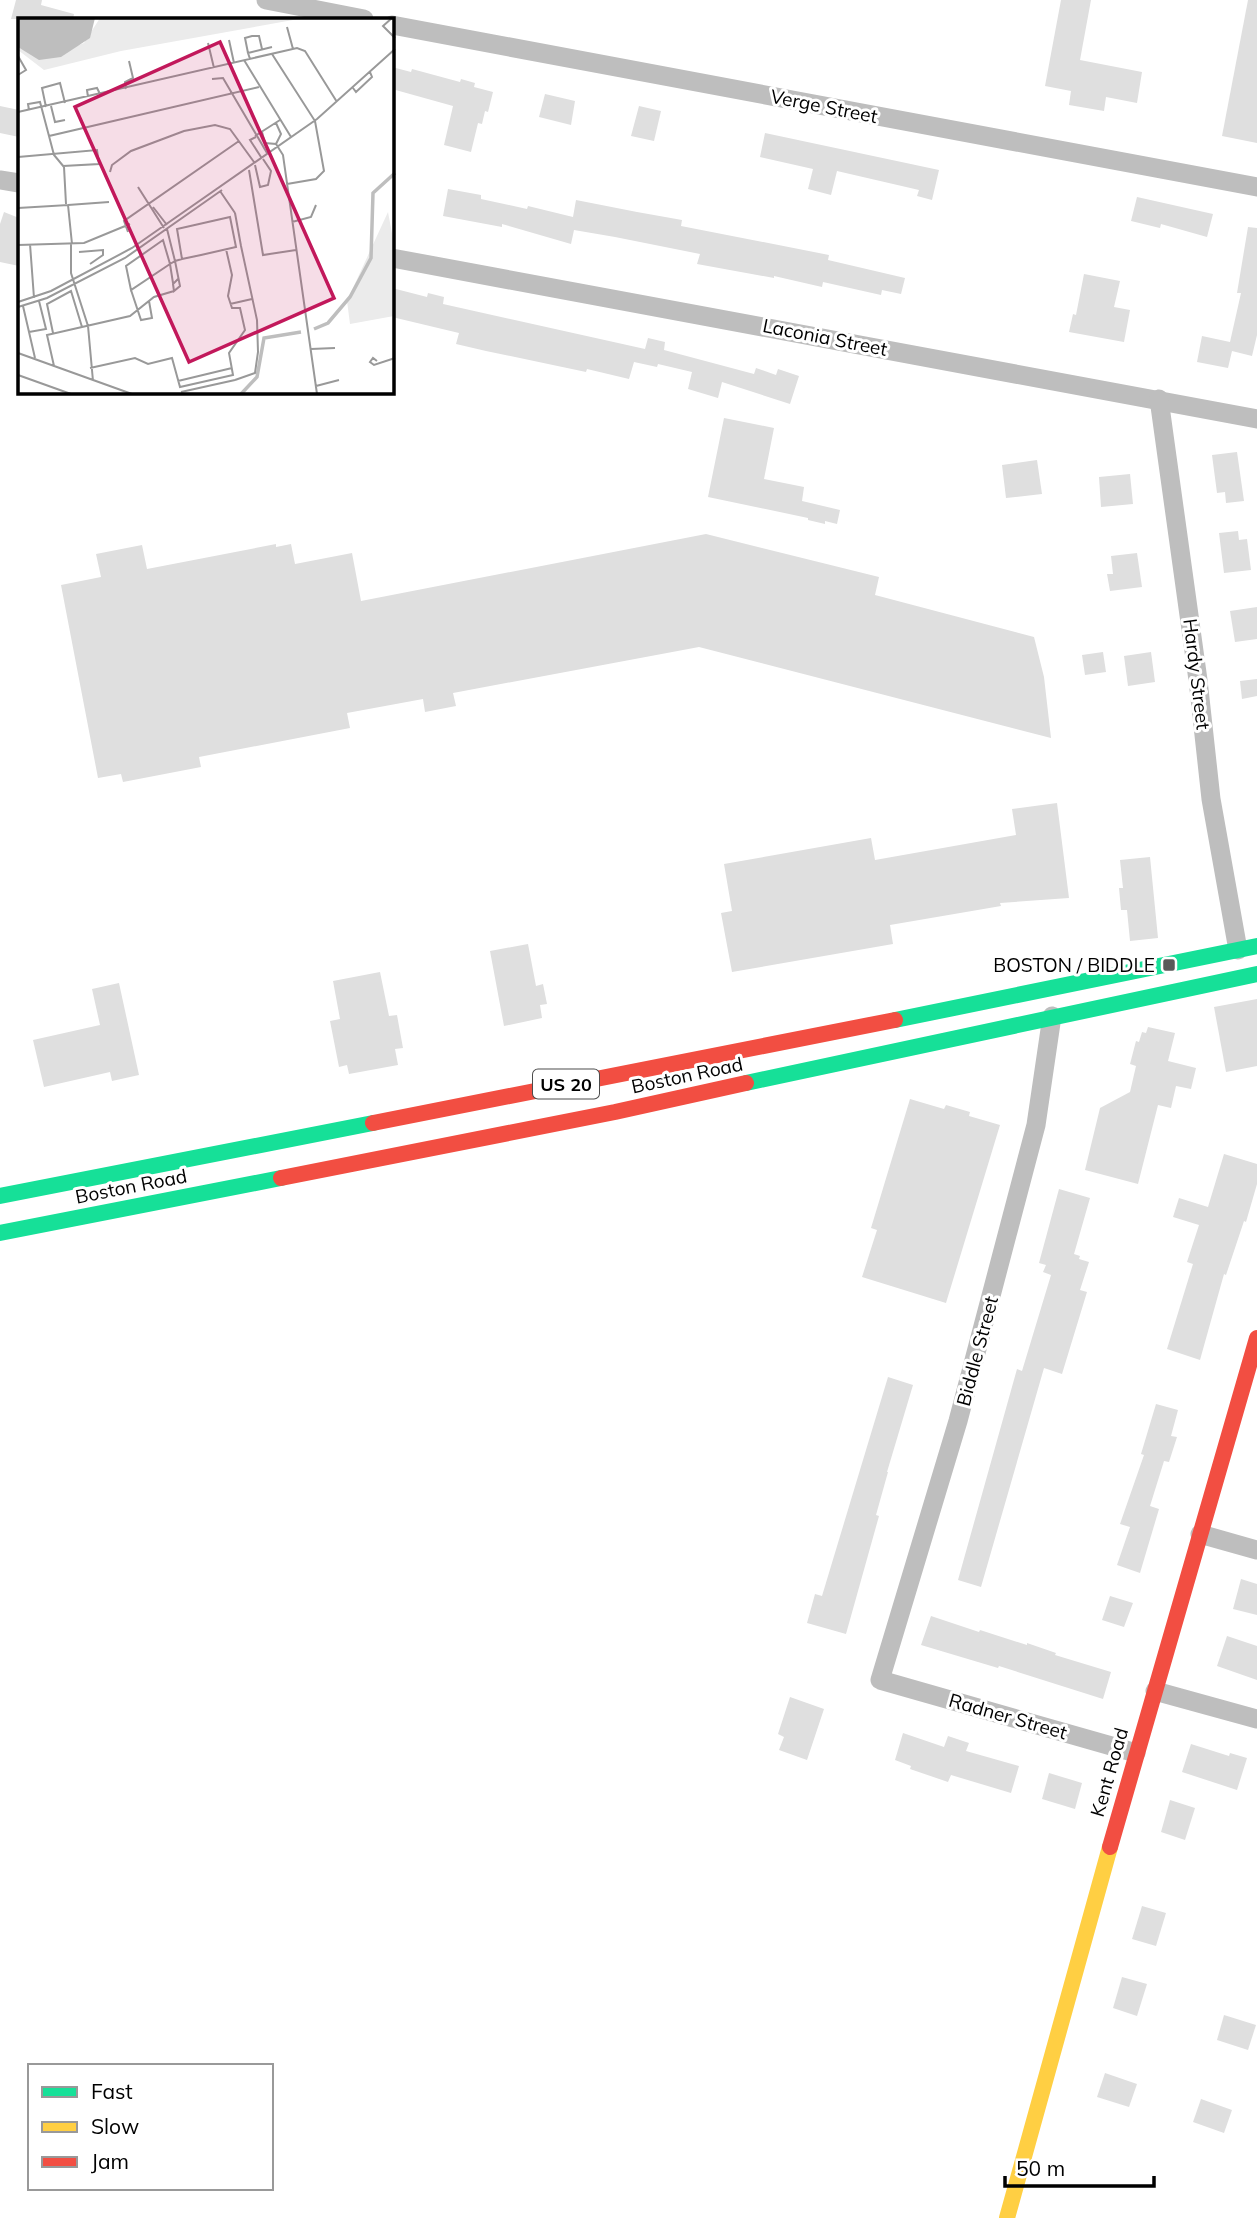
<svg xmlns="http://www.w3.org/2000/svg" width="1257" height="2218" viewBox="0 0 1257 2218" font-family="Mulish,sans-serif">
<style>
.building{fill:#dfdfdf}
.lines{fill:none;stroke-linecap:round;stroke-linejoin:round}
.street{stroke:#bebebe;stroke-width:19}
.fast{stroke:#16e098;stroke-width:16}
.slow{stroke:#ffcf43;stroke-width:16}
.jam{stroke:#f24e42;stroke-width:16}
.poi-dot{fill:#595959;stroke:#fff;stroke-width:2.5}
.labels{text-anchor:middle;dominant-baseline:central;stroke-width:6;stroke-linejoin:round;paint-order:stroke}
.shield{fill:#fff;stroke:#4c4c4c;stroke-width:2}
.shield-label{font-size:18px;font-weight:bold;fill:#000}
.street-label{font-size:19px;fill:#000;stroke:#fff}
.poi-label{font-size:19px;fill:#000;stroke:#fff;text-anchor:end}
.inset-river{fill:none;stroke:#bebebe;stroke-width:3.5}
.inset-road{fill:none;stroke:#999;stroke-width:2}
.view{fill:#c2185b;fill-opacity:0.15;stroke:#c2185b;stroke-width:3.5}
.inset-edge{fill:none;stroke:#000;stroke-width:3.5}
</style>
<rect width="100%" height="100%" fill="#fff"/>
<g class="building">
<polygon points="16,0 42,0 41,5 74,14 73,19 11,19"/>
<polygon points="1061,0 1091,0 1080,60 1142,72 1137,103 1106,97 1104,111 1069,105 1071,91 1045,86"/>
<polygon points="1248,0 1257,0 1257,143 1222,136"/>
<polygon points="392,67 411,72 412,69 460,82 461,79 475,83 474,87 493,92 488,112 485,111 482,124 478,123 471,152 444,145 453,106 392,89"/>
<polygon points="545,94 575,101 571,125 539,117"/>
<polygon points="0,106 19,110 19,137 0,133"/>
<polygon points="639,106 661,111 654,141 631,136"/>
<polygon points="765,133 939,170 932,200 917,196 919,190 837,171 831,195 808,189 813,169 760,157"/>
<polygon points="448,189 481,195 481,199 527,209 528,206 573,217 576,200 637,212 682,220 681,226 829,255 828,260 905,278 901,294 882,290 881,295 823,282 822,287 774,276 774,278 697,264 700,254 615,237 574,230 571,244 502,224 502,227 443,216"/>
<polygon points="1137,197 1213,214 1207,237 1161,224 1160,228 1131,221"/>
<polygon points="4,212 19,218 19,266 0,262 0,224"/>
<polygon points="1248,227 1257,228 1257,335 1252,356 1232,351 1228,368 1197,362 1202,336 1230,342 1241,293 1237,293"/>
<polygon points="1084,274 1120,281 1114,307 1130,310 1124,342 1069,332 1073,314 1076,315"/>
<polygon points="392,288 427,297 428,293 444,297 443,304 645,349 648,338 665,342 664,350 754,374 756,368 776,375 778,369 799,376 790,404 722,382 718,398 688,389 692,372 658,364 657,367 634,362 629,379 587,369 586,372 486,351 456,344 459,333 392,317"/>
<polygon points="724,418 774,428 764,479 804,487 802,501 840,510 837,524 825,521 825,524 808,520 808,518 708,497"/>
<polygon points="1237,452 1244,501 1226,503 1225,492 1217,493 1212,455"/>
<polygon points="1037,460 1042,494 1006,498 1002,465"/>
<polygon points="1130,474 1133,504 1101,507 1099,477"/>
<polygon points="1238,531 1239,540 1247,539 1251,570 1224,573 1219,533"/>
<polygon points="706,534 879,577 875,595 1034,637 1044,677 1051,738 699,647 453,693 456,706 425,712 423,699 347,713 350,728 199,757 201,767 123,782 121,774 98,778 61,585 101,577 96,554 142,545 147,569 276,544 276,547 291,544 295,564 352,553 361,601"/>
<polygon points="1137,553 1142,587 1110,591 1107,574 1113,574 1111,556"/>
<polygon points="1257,607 1257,639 1235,642 1230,611"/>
<polygon points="1103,652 1106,672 1085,675 1082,655"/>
<polygon points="1151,652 1155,682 1128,686 1124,656"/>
<polygon points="1257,679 1257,696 1242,699 1240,681"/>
<polygon points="1057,803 1069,898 1000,903 1001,906 890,925 893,944 732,972 721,913 732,911 724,864 871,838 875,860 1016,835 1012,809"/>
<polygon points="1150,857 1158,938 1130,941 1127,910 1121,910 1119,888 1123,888 1120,860"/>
<polygon points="528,944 536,986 543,984 547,1004 540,1005 542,1018 504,1026 490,951"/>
<polygon points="380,972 389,1016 397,1015 403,1048 395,1049 398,1065 349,1074 347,1065 339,1067 330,1021 340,1019 333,981"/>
<polygon points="119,983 139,1075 112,1081 110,1072 44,1087 33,1040 100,1025 92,989"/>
<polygon points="1257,999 1257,1066 1226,1072 1214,1007"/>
<polygon points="1148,1027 1175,1033 1168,1061 1196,1068 1191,1089 1176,1086 1171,1108 1158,1105 1138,1184 1085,1170 1100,1108 1130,1092 1136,1066 1130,1064 1136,1041 1139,1042 1142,1032 1146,1033"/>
<polygon points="910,1099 944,1109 946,1105 970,1112 969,1116 1000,1125 946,1303 862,1277 877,1230 871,1228"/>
<polygon points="1224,1154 1257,1164 1257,1184 1246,1222 1244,1221 1226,1275 1224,1274 1200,1360 1167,1349 1193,1264 1187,1262 1199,1225 1173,1217 1179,1198 1208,1207"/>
<polygon points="1059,1189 1090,1198 1074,1254 1080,1256 1079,1259 1089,1262 1080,1290 1087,1292 1062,1374 1044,1368 981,1587 958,1580 1017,1369 1022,1371 1051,1275 1043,1272 1046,1265 1039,1263"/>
<polygon points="888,1377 913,1385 887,1472 888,1472 876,1515 879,1516 846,1634 807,1623 815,1594 822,1596"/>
<polygon points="1156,1404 1178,1410 1171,1436 1177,1437 1169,1462 1164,1461 1150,1506 1159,1509 1140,1573 1117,1565 1130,1527 1120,1524 1144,1455 1141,1454"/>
<polygon points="1241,1579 1257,1584 1257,1615 1233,1609"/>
<polygon points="1110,1596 1133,1603 1124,1627 1102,1620"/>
<polygon points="931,1616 979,1632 980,1630 1027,1645 1027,1643 1056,1653 1055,1655 1111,1672 1103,1699 999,1666 998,1668 921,1645"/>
<polygon points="1227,1636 1257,1646 1257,1680 1217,1666"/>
<polygon points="790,1697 824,1709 807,1760 779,1750 784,1737 778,1734"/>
<polygon points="903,1733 944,1747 948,1736 969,1743 966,1751 1019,1766 1011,1793 951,1775 948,1782 910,1769 911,1766 895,1760"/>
<polygon points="1191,1744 1229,1756 1230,1753 1247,1758 1237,1790 1182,1772"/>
<polygon points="1049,1773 1082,1783 1075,1809 1042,1799"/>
<polygon points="1170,1800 1195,1808 1185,1840 1161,1832"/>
<polygon points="1142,1906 1166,1913 1156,1946 1132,1939"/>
<polygon points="1122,1977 1147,1984 1137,2016 1113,2008"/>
<polygon points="1224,2015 1256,2025 1248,2050 1217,2040"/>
<polygon points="1105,2073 1137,2084 1129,2107 1097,2097"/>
<polygon points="1201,2099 1232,2110 1224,2133 1193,2122"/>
</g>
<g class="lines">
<g class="street">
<polyline points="266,0 364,19"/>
<polyline points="392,25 1257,187"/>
<polyline points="0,180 19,183"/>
<polyline points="392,258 1257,419"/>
<polyline points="1159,399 1198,680 1211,799 1238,950"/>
<polyline points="1052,1016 1036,1125 958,1421 880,1680 1136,1753"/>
<polyline points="1200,1534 1257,1550"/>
<polyline points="1155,1691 1257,1719"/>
</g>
<g class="fast">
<polyline points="895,1020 1257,946"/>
<polyline points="746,1083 1257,974"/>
<polyline points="0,1196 373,1123"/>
<polyline points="0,1233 281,1178"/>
</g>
<polyline class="slow" points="1007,2218 1110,1847"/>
<g class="jam">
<polyline points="373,1123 895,1020"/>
<polyline points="281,1178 615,1112 746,1083"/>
<polyline points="1110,1847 1257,1338"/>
</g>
</g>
<rect class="poi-dot" x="1162" y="958" width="14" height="14" rx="3.5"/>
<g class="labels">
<rect class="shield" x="533" y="1069.5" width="66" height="29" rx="5"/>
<g class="shield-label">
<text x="566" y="1084">US 20</text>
</g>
<g class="street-label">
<text transform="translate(824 106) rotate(11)">Verge Street</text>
<text transform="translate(825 337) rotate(11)">Laconia Street</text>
<text transform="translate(1197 674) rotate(83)">Hardy Street</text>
<text transform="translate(687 1075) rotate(-12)">Boston Road</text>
<text transform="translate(131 1186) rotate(-11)">Boston Road</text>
<text transform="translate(977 1351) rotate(-75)">Biddle Street</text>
<text transform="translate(1008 1716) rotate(16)">Radner Street</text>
<text transform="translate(1109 1772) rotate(-74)">Kent Road</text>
</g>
<g class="poi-label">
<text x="1155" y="965">BOSTON / BIDDLE</text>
</g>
</g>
<g transform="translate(18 18)">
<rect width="376" height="376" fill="#fff"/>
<path d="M 0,0 L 48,32 L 66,25 L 82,0 L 286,0 L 103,33 L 26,52 L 0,32 ZM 370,194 L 376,226 L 376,298 L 332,306 L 329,283 Z" fill="#ebebeb"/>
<path d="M 0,0 L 77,0 L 72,20 L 43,39 L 21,42 L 0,29 Z" fill="#bebebe"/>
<path class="inset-river" d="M 296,311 L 310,305 L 332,279 L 353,240 L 355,175 L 377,155M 223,376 L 239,359 L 246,320 L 283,314"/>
<path class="inset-road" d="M 374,0 L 365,8 L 377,20M 269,9 L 275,31M 211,22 L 216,45M 190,25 L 196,50M 230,35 L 227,20 L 234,18 L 241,18 L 244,31M 254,36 L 297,103 L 306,153 L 298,161 L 269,166M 0,38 L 8,52 L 0,57M 232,41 L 230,35 L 254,29M 226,42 L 273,119M 194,61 L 205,60 L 249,135M 335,70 L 338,74 L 354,59 L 352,54M 108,71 L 107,64 L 115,60 L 111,43M 70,79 L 69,72 L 79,70 L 82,76M 33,88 L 37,104 L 47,102M 28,89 L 24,70 L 42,65 L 47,85M 11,92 L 10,86 L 22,84 L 31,118 L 241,69M 0,94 L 279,30 L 287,33 L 319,84M 244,114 L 247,125 L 258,126 L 265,137 L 299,376M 31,118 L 36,137 L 46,149 L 48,186M 237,118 L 262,102M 238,119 L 232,122 L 243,139M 258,126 L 263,116 L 258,105M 0,139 L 79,132 L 81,146 L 45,148M 237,147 L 242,169 L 250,167 L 253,153 L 245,141M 231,152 L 245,237 L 278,232M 92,154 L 94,147 L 113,133 L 166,113 L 197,107 L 212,111 L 236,144M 120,169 L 146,210M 202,173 L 217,195M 50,187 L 91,184M 135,189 L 149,207M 0,190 L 50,187 L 54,226M 217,195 L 223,228M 274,204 L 293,199 L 298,187M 149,211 L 157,243 L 152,246 L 113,272 L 108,248 L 145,222 L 152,246 L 155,265M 110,214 L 106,203 L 221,123M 12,226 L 16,280M 53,226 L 53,255 L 70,308 L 75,363M 0,227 L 66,225 L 112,206M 61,234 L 85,232 L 85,237 L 72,246M 160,261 L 155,266 L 156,273 L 162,268 L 157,243 L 164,241 L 183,237 L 218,229 L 212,199 L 159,211 L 164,241M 113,272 L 123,302 L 134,300 L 131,283M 0,284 L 33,273 L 114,230 L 299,101 L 377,31M 212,286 L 234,281M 5,288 L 17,340M 0,289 L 29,280 L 107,240 L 204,172M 11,314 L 28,311 L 21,283M 35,315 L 29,286 L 53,273 L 64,309M 293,331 L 317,330M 0,335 L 114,376M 359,343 L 355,340 L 352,344 L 356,347 L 377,340M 36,348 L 29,317 L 112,298 L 136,279 L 156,273M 72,350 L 117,340 L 130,346 L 154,340 L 162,369 L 215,357 L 211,335 L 227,312 L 222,290 L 214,290 L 210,278 L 214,257 L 208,231M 0,357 L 53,376M 217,362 L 237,355 L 240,334 L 239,302 L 223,228M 160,363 L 214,350M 298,368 L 321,362M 163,374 L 217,362"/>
<path class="view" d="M 202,24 L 316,280 L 171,344 L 57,89 Z"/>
<rect width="376" height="376" class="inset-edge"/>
</g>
<rect x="28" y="2064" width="245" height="126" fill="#ffffff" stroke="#999999" stroke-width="2"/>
<rect x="42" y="2087" width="35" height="10" fill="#16e098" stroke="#999999" stroke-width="2"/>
<text x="91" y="2099" font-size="21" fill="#000000">Fast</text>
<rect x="42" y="2122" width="35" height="10" fill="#ffcf43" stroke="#999999" stroke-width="2"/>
<text x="91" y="2134" font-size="21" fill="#000000">Slow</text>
<rect x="42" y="2157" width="35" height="10" fill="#f24e42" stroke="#999999" stroke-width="2"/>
<text x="91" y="2169" font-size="21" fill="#000000">Jam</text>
<path d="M1005 2176v10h149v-10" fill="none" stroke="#000000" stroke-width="3.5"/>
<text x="1016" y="2176" font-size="21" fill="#000000" stroke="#ffffff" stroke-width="5" paint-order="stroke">50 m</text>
</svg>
